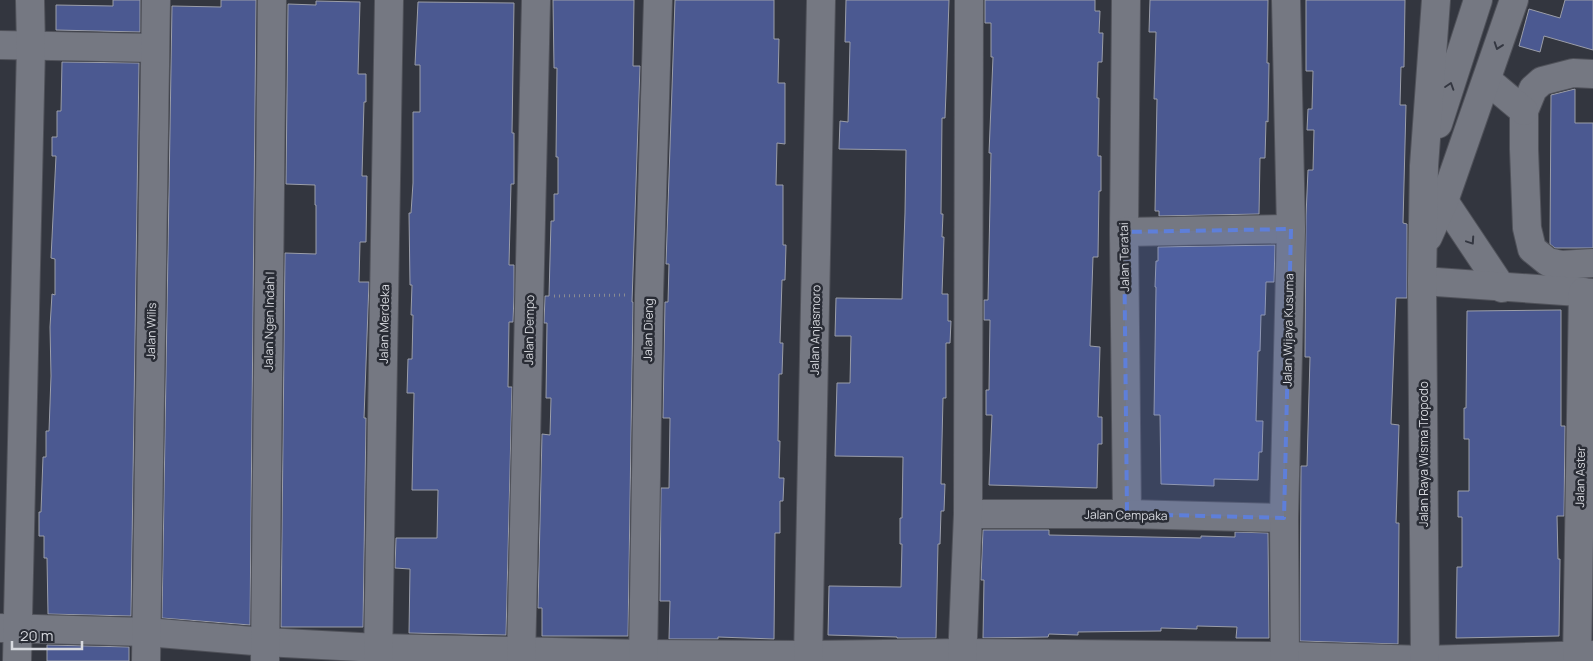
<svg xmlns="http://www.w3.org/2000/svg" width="1593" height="661" viewBox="0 0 1593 661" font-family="Manrope,sans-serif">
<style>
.building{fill:#4b5991;stroke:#9b9ea9}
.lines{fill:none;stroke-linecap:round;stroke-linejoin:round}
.minor-casing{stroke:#50525a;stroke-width:30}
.path{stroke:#8a8c93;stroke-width:3;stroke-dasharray:1 4;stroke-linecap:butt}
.minor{stroke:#757882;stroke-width:28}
.oneway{stroke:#343741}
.marked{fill:#5e7fda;fill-opacity:0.2;stroke:#5e7fda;stroke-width:4;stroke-dasharray:10 6;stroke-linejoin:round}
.labels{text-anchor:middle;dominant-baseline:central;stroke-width:5;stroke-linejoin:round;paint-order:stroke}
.street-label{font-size:12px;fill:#d7d9df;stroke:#292c35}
</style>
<rect width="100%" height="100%" fill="#33363f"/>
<g class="building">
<polygon points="113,0 140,0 140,32 56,30 56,5 113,6"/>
<polygon points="221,0 256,0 250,625 162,618 172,6 221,7"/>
<polygon points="553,0 634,0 633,66 640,66 632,302 633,302 628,636 542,636 542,608 538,608 542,434 550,435 551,398 546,398 547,323 544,323 545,296 549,296 551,221 554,221 554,194 558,194 558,157 556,157 557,68 554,68"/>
<polygon points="675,0 774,0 774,39 779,39 778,83 785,83 785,144 777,143 776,185 783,185 783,245 786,245 785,280 782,280 780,343 783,343 782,374 779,374 778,441 780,441 779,478 784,478 783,501 780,501 780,533 775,533 774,639 718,637 718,639 669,639 670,601 660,601 661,488 669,488 670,418 663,418 665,302 668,302 669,264 666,264"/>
<polygon points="846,0 949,0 946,92 945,118 942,118 941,214 943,214 942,237 944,237 942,294 948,294 948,321 951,321 950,343 946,343 946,398 943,398 941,484 945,484 944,511 941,511 940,544 938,544 936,638 897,638 897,637 828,635 829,586 901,587 902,544 900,544 900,518 902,518 903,457 835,456 837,383 850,383 851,336 835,336 836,298 902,299 905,213 906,150 839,149 840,121 848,122 850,42 845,42"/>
<polygon points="985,0 1095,0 1095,11 1100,11 1099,33 1103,33 1102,62 1098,62 1097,98 1099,98 1098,156 1101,156 1101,191 1099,191 1098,257 1093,257 1090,346 1100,347 1098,417 1102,417 1102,444 1098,444 1097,488 989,485 992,415 986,415 986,390 989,390 990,320 984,320 984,300 988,300 991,153 989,153 993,57 991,57 991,23 985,23"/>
<polygon points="1150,0 1268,0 1267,63 1269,63 1268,122 1266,121 1265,158 1260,158 1259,214 1159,216 1159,211 1155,211 1157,99 1154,99 1156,32 1149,32"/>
<polygon points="1306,0 1405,0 1404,67 1401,67 1400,105 1406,105 1403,223 1407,224 1407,298 1396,298 1391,424 1399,425 1396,523 1399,523 1398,644 1300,641 1301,466 1307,466 1310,357 1305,357 1306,216 1308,170 1313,170 1314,130 1307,130 1308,109 1312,109 1313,71 1306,71"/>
<polygon points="1565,0 1593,0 1593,50 1544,36 1540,52 1519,46 1529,9 1560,18"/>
<polygon points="316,1 360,2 358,74 366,74 366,102 364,102 362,176 367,176 366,242 360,242 359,282 369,282 364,418 366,418 363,627 281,627 285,253 316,254 316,205 315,205 315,185 286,184 288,4 316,5"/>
<polygon points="418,2 514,3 512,133 514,133 514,184 511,184 509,265 514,265 514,295 513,322 509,322 508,387 512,387 506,635 409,633 410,569 395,568 396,538 437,538 438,490 412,490 414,393 407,393 408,359 412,359 413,315 411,315 412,285 410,285 409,213 411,213 413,183 413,112 420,112 420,65 415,65"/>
<polygon points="62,62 139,63 131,616 48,614 47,558 44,558 44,536 39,536 39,512 41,512 43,457 46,457 46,431 49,431 51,376 50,327 52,294 55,295 55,259 51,258 56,156 52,156 52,137 57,137 57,111 61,111"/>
<polygon points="1575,89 1575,123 1593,123 1593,248 1555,248 1550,244 1551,95"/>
<polygon points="1275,245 1274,282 1266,282 1265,315 1261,315 1260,351 1258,351 1256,421 1263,421 1262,452 1259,452 1258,480 1214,479 1214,486 1161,484 1160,415 1154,415 1156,287 1155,287 1156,261 1158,261 1158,247"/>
<polygon points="1561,310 1561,426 1565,426 1564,516 1557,516 1558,559 1560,559 1559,636 1456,638 1457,567 1462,567 1462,517 1458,517 1458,491 1469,491 1469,439 1464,439 1464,408 1466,408 1467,311"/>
<polygon points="983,530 1049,530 1049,535 1201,538 1201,536 1235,537 1235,532 1268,533 1269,638 1236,638 1237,627 1197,626 1197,629 1161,628 1161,631 1078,632 1078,635 1049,634 1048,637 983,638 984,580 981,580"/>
<polygon points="47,645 129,647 129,661 47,661"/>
</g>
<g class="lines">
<g class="minor-casing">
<g id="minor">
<polyline points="1126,0 1124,232 1127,514"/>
<polyline points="0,45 155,48"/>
<polyline points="1593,74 1573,73 1542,81 1533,89 1524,111 1524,149 1527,228 1532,249 1548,262 1561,265 1593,263"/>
<polyline points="1487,80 1524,111"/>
<polyline points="1438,124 1478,0"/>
<polyline points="1444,201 1502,288"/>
<polyline points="1124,232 1291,229"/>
<polyline points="1428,237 1444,201 1514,0"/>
<polyline points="1422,281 1593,293"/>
<polyline points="968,514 1127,514 1284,518"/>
<polyline points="0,628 147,632 265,642 378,648 643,654 808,655 962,653 1285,656 1425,660 1593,655"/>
<polyline points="17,661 31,46 30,0"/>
<polyline points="146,661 156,0"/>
<polyline points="265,661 272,0"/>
<polyline points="378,661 389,0"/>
<polyline points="521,661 536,0"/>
<polyline points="643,661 649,295 658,0"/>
<polyline points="808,661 821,0"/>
<polyline points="962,661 968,514 969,0"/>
<polyline points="1285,661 1284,518 1291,229 1286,0"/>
<polyline points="1425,661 1422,281 1424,166 1436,0"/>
<polyline points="1577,661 1583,292"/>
</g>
</g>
<polyline class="path" points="554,296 625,295"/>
<use href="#minor" class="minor"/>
</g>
<defs><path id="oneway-chevron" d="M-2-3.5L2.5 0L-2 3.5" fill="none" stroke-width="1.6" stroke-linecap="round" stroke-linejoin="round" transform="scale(1.25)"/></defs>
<g class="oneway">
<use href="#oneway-chevron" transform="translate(1498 46) rotate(109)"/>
<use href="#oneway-chevron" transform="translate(1450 86) rotate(-72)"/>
<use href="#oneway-chevron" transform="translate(1471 241) rotate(56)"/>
</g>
<path class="marked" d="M 1291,229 L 1284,518 L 1127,514 L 1124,232 Z"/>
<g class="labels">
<g class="street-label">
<text transform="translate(1124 257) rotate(-91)">Jalan Teratai</text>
<text transform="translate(269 321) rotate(-89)">Jalan Ngen Indah I</text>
<text transform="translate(384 324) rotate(-89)">Jalan Merdeka</text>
<text transform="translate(529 330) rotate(-89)">Jalan Dempo</text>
<text transform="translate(648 330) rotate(-89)">Jalan Dieng</text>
<text transform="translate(815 330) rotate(-89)">Jalan Anjasmoro</text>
<text transform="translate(1288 330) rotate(-89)">Jalan Wijaya Kusuma</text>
<text transform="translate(151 331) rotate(-89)">Jalan Wilis</text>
<text transform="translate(1423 454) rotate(-90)">Jalan Raya Wisma Tropodo</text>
<text transform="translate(1580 477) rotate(-89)">Jalan Aster</text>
<text transform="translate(1126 515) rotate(1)">Jalan Cempaka</text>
</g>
</g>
<path d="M12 641v8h70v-8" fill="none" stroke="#d7d9df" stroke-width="2.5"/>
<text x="20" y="641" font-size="15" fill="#d7d9df" stroke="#292c35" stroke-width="4" paint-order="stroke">20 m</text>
</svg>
